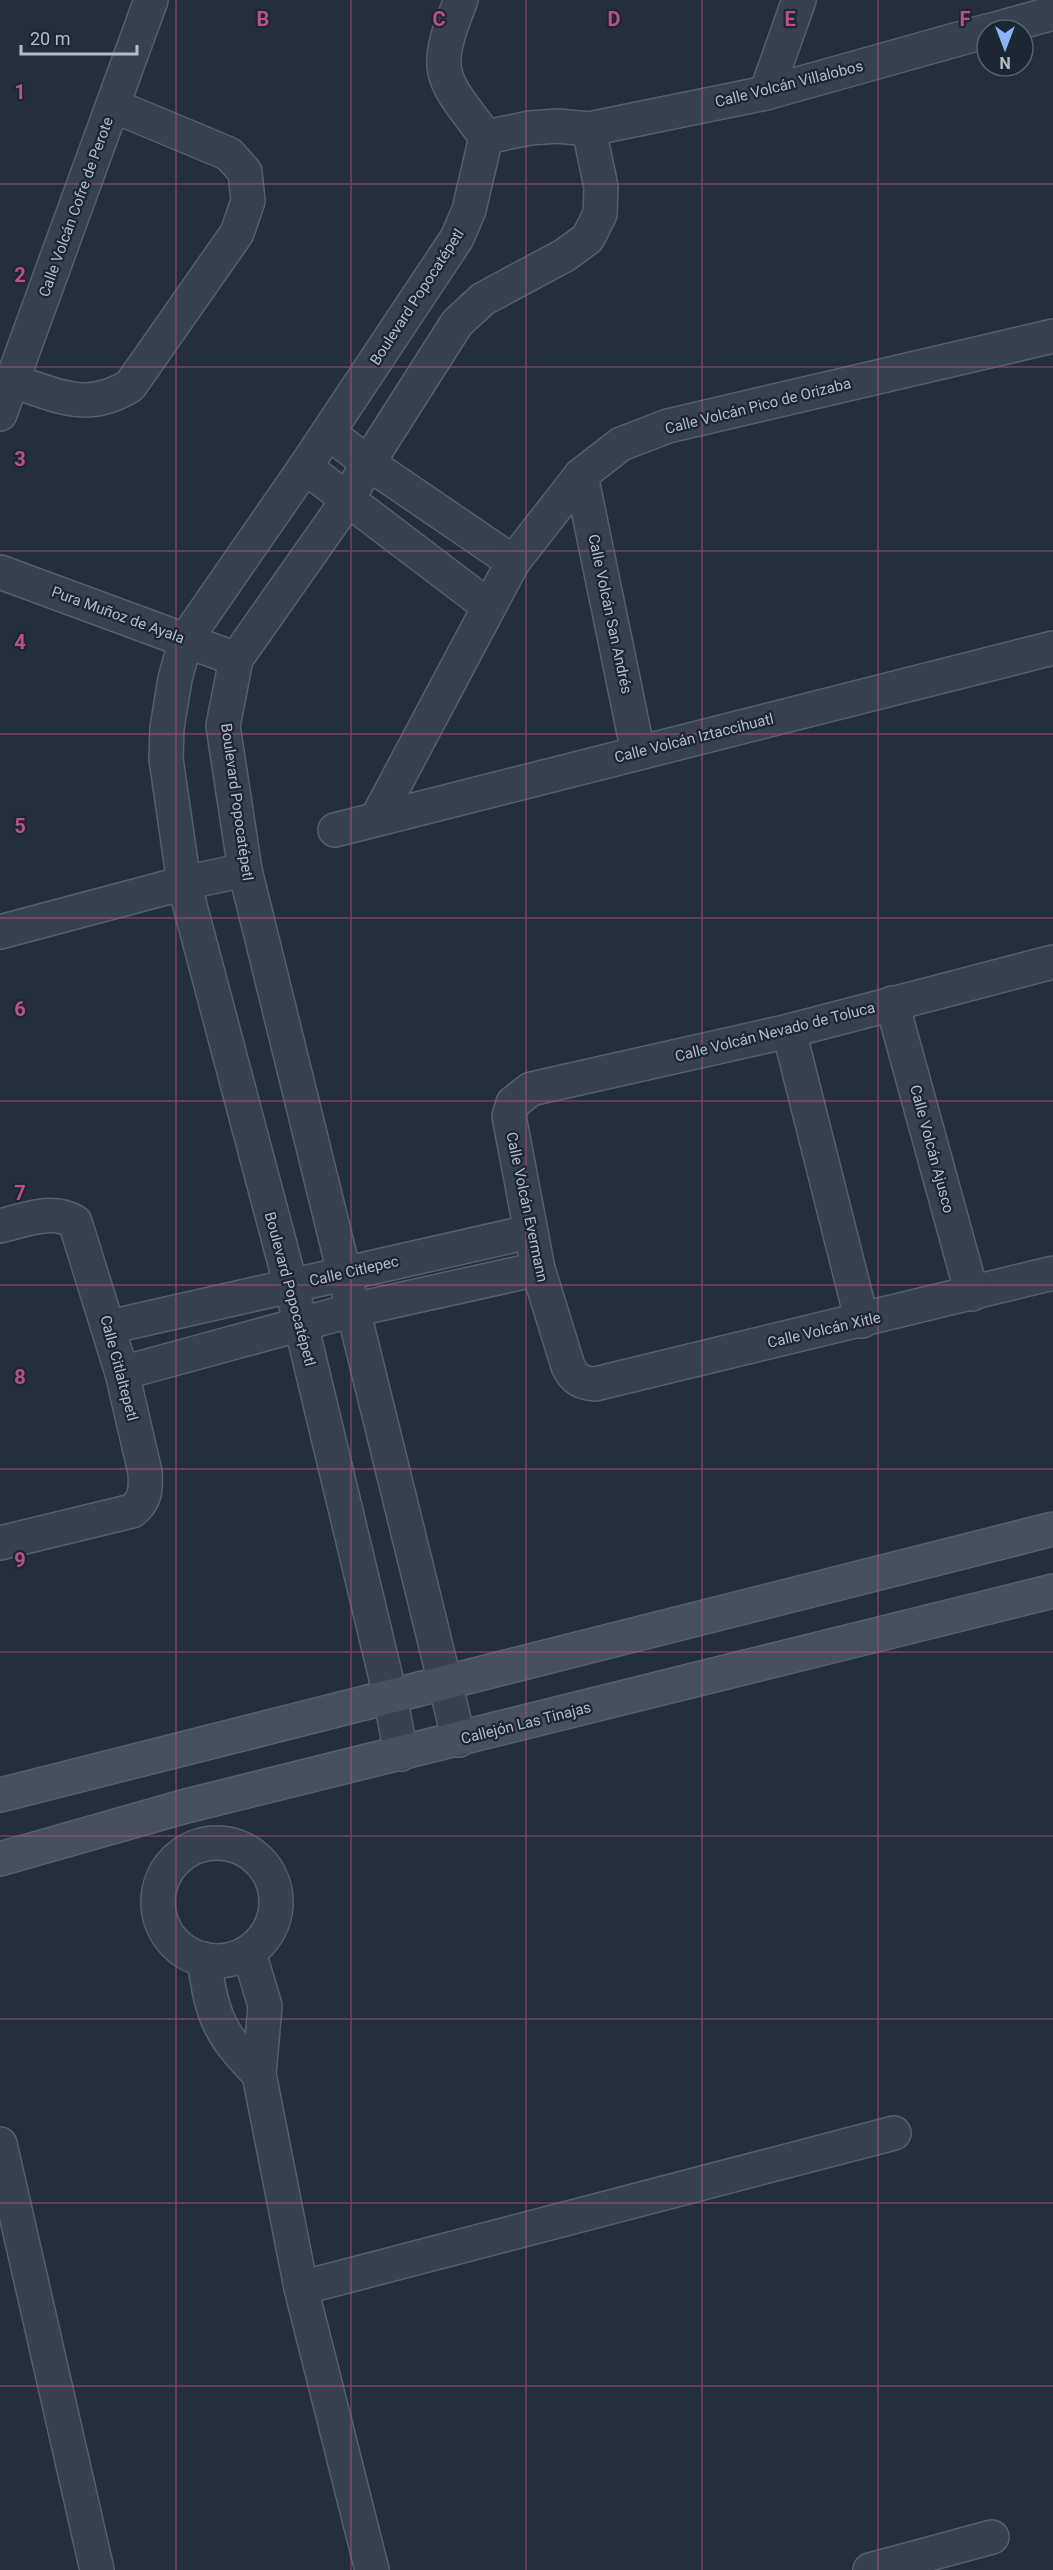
<svg xmlns="http://www.w3.org/2000/svg" width="1053" height="2570" viewBox="0 0 1053 2570" font-family="Roboto,sans-serif">
<style>
.lines{fill:none;stroke-linecap:round;stroke-linejoin:round}
.street-casing{stroke:#565f6c;stroke-width:36}
.secondary-casing{stroke:#565f6c;stroke-width:36}
.street{stroke:#38414e;stroke-width:33}
.secondary{stroke:#465061;stroke-width:33}
.grid{fill:none;stroke:#bd5182;stroke-width:1.5;stroke-opacity:0.55}
.labels{text-anchor:middle;dominant-baseline:central;stroke-width:4.5;stroke-linejoin:round;paint-order:stroke}
.street-label{font-size:15px;fill:#b4bcc9;stroke:#1d2633}
.grid-label{font-size:20px;text-anchor:middle;font-weight:bold;fill:#bd5182;stroke:#1d2633;stroke-width:4.5;stroke-linejoin:round;paint-order:stroke}
</style>
<rect width="100%" height="100%" fill="#242f3e"/>
<g class="lines">
<g class="street-casing">
<g id="street">
<path d="M 461,0 C 431,74 441,77 486,137"/>
<polyline points="992,30 1053,13"/>
<polyline points="766,93 799,0"/>
<polyline points="486,137 530,128 558,126 589,129 766,93 987,31"/>
<path d="M 12,381 C 58,395 85,413 130,386 L 237,233 L 248,201 L 245,172 L 229,154 L 114,106"/>
<polyline points="0,414 151,0"/>
<polyline points="329,433 368,463 513,562"/>
<polyline points="305,467 488,606"/>
<polyline points="581,475 638,752"/>
<polyline points="0,572 236,659"/>
<polyline points="377,818 513,562 581,475 621,444 668,426 1053,336"/>
<polyline points="335,830 1053,648"/>
<polyline points="0,932 184,883 245,870"/>
<path d="M 1053,962 L 789,1031 L 531,1089 L 513,1103 L 509,1116 L 538,1269 L 568,1366 C 574,1379 581,1383 595,1384 L 1053,1273"/>
<polyline points="892,1003 972,1294"/>
<polyline points="789,1031 862,1321"/>
<path d="M 0,1226 C 25,1220 52,1208 75,1222 L 122,1373 L 145,1472 C 146,1489 146,1500 132,1511 L 0,1543"/>
<polyline points="109,1327 529,1232"/>
<polyline points="122,1373 353,1310 538,1269"/>
<polyline points="459,1740 245,870 223,726 236,659 347,501 368,463 457,323 483,299 565,255 588,238 600,214 601,187 589,129"/>
<polyline points="401,1754 390,1695 301,1324 184,883 166,759 167,728 175,679 186,639 305,467 457,238 469,210 486,137"/>
<circle cx="217" cy="1902" r="59"/>
<polyline points="249,1952 265,2006 259,2074 301,2288 372,2570"/>
<path d="M 204,1959 C 212,2016 218,2033 259,2074"/>
<polyline points="0,2144 97,2570"/>
<polyline points="301,2288 894,2133"/>
<polyline points="870,2570 992,2537"/>
</g>
</g>
<g class="secondary-casing">
<g id="secondary">
<polyline points="0,1795 1053,1529"/>
<polyline points="0,1859 186,1806 1053,1591"/>
</g>
</g>
<use href="#street" class="street"/>
<use href="#secondary" class="secondary"/>
</g>
<path class="grid" d="M 176,0 L 176,2570M 351,0 L 351,2570M 526,0 L 526,2570M 702,0 L 702,2570M 878,0 L 878,2570M 0,184 L 1053,184M 0,367 L 1053,367M 0,551 L 1053,551M 0,734 L 1053,734M 0,918 L 1053,918M 0,1101 L 1053,1101M 0,1285 L 1053,1285M 0,1469 L 1053,1469M 0,1652 L 1053,1652M 0,1836 L 1053,1836M 0,2019 L 1053,2019M 0,2203 L 1053,2203M 0,2386 L 1053,2386"/>
<g class="labels">
<g class="street-label">
<text transform="translate(789 84) rotate(-14)">Calle Volcán Villalobos</text>
<text transform="translate(76 207) rotate(-70)">Calle Volcán Cofre de Perote</text>
<text transform="translate(417 297) rotate(-57)">Boulevard Popocatépetl</text>
<text transform="translate(758 406) rotate(-14)">Calle Volcán Pico de Orizaba</text>
<text transform="translate(610 614) rotate(78)">Calle Volcán San Andrés</text>
<text transform="translate(118 615) rotate(20)">Pura Muñoz de Ayala</text>
<text transform="translate(694 738) rotate(-14)">Calle Volcán Iztaccihuatl</text>
<text transform="translate(237 802) rotate(82)">Boulevard Popocatépetl</text>
<text transform="translate(775 1032) rotate(-14)">Calle Volcán Nevado de Toluca</text>
<text transform="translate(932 1149) rotate(75)">Calle Volcán Ajusco</text>
<text transform="translate(527 1207) rotate(78)">Calle Volcán Evermann</text>
<text transform="translate(354 1271) rotate(-13)">Calle Citlepec</text>
<text transform="translate(290 1289) rotate(75)">Boulevard Popocatépetl</text>
<text transform="translate(824 1330) rotate(-13)">Calle Volcán Xitle</text>
<text transform="translate(119 1368) rotate(75)">Calle Citlaltepetl</text>
<text transform="translate(526 1723) rotate(-14)">Callejón Las Tinajas</text>
</g>
</g>
<g class="grid-label">
<text x="263" y="26">B</text>
<text x="439" y="26">C</text>
<text x="614" y="26">D</text>
<text x="790" y="26">E</text>
<text x="965" y="26">F</text>
<text x="20" y="99">1</text>
<text x="20" y="282">2</text>
<text x="20" y="466">3</text>
<text x="20" y="649">4</text>
<text x="20" y="833">5</text>
<text x="20" y="1016">6</text>
<text x="20" y="1200">7</text>
<text x="20" y="1384">8</text>
<text x="20" y="1567">9</text>
</g>
<g transform="translate(1005 48) rotate(180)"><circle r="28" fill="#1d2633" stroke="#59626f" stroke-width="1.5"/>
<path d="M0-4.5L10 22L0 15L-10 22Z" fill="#8ab4f8"/>
<text y="-9" font-size="16" font-weight="bold" text-anchor="middle" fill="#b4bcc9">N</text>
</g>
<path d="M21 45v9h116v-9" fill="none" stroke="#b4bcc9" stroke-width="3"/>
<text x="30" y="45" font-size="18" fill="#b4bcc9" stroke="#1d2633" stroke-width="4.5" paint-order="stroke">20 m</text>
</svg>
